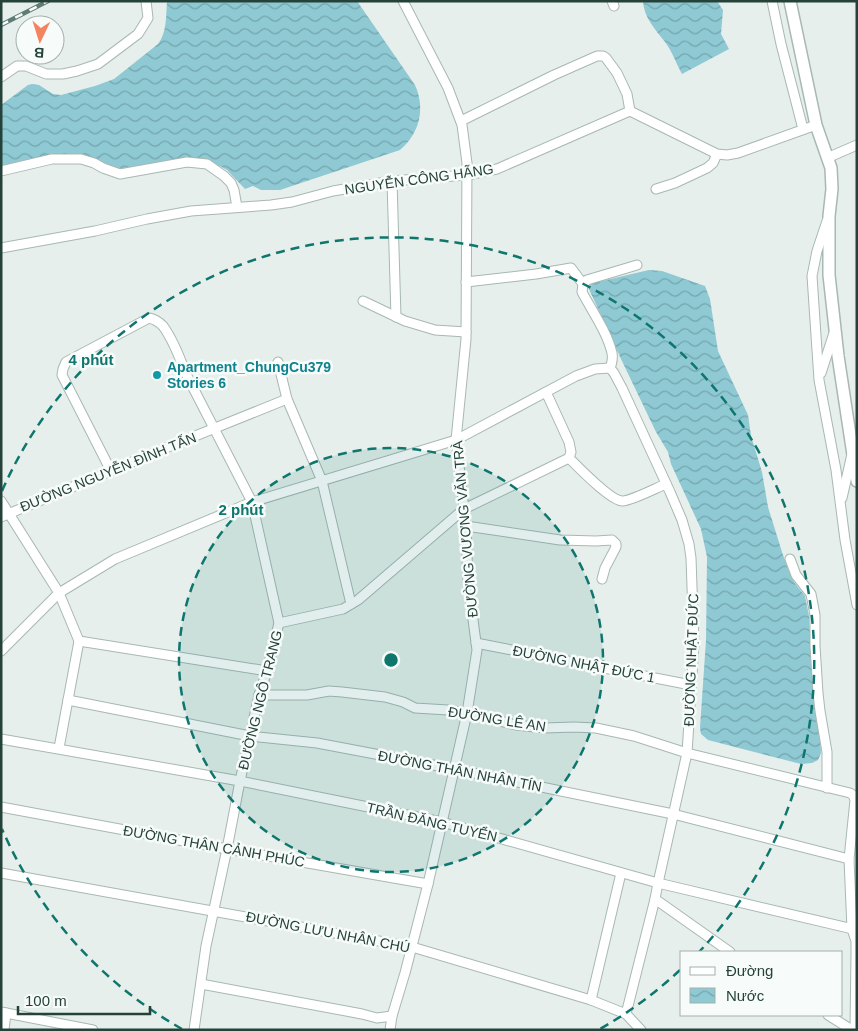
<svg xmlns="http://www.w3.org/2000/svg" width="858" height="1031" viewBox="0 0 858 1031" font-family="Arial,sans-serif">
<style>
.water{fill:url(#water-waves)}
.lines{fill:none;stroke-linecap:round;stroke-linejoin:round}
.minor-casing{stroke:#a8b8b2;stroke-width:11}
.tertiary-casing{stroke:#a8b8b2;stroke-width:14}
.minor{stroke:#fff;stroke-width:9}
.tertiary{stroke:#fff;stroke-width:11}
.rail-casing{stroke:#5f7d75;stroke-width:4.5}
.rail{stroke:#f7fbf9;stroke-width:2.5;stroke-dasharray:8;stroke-linecap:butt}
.ring{fill:none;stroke:#0f766e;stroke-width:2.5;stroke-dasharray:9 6}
.culture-dot{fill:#0f9aa8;stroke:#f7fbf9;stroke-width:2}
.labels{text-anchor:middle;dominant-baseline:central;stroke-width:5;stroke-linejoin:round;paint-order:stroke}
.street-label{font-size:14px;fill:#24423a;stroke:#f7fbf9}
.culture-label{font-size:14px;font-weight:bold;fill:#0d838f;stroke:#f7fbf9;text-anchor:start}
.centre{fill:#0f766e;stroke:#f7fbf9;stroke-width:2.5}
.ring-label{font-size:15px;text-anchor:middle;font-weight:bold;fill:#0f766e;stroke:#f7fbf9;stroke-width:5;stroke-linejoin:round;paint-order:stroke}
</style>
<defs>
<pattern id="water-waves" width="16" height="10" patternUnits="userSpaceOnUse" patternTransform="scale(1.25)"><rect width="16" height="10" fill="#8ec9d4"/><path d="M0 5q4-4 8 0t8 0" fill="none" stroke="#74a5ad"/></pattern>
</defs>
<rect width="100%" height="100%" fill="#e6efeb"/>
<g class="water">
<path d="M 167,1 L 357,1 L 415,85 C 426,109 419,134 400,150 L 280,190 L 261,190 L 253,186 L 245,189 L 227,170 L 220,166 L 195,165 L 133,176 L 80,158 L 1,174 L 1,105 L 28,85 L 32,84 L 39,85 L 53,94 L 61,95 L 95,86 L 114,79 L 158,44 C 167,33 166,15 167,1 Z"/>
<path d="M 643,1 L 717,1 L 723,10 L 721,34 L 729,49 L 682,74 C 676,63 672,51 665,42 C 655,29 644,18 643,1 Z"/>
<polygon points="649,270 662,271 705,286 710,299 718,351 748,415 751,436 762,472 768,507 782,552 788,569 794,582 805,596 809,616 810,636 814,694 817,719 820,735 821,753 818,760 812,763 801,764 708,740 701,734 700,728 706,640 707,557 701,529 671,464 668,452 656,432 621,359 588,287 593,283"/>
</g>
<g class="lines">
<g class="minor-casing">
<g id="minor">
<polyline points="612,1 614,6"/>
<polyline points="772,1 781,44 803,129"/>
<polyline points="1,77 17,66 26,66 46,74 63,74 77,71 98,64 138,34 148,18 146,1"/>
<polyline points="461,121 554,75 597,56 603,56 606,58 617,73 627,94 630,111"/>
<polyline points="827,158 857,145"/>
<polyline points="1,171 52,159 81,159 94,163 103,168 120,174 187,162 207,164 224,176 231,183 234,190 237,207"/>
<polyline points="392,181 396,317"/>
<polyline points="656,189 675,183 707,168 713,163 717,154"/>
<polyline points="827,221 817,251 812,276 819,380 836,470 845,540 857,605"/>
<polyline points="1,248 95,231 147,219 191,211 271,205 292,202 333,191 392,181 467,175 497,169 630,111 717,154 727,155 738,153 816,125"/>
<polyline points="466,282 536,274 571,268 583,284"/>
<polyline points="363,301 405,321 435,330 466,332"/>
<polyline points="278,362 287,399 322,481 351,604"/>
<path d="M 610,368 C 612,363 613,358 612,353 C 607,332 592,311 582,292 L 583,284 L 587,280 L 637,265"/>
<polyline points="821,373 834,333"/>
<path d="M 569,458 C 578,467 612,502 623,501 C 633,500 656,488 666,484"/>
<path d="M 111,471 L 62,375 L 63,369 L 66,362 L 149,318 C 154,319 159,322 163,326 C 171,337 180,358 185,372 L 252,502 L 279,623 L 267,671 L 259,695 L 240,781 L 227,849 L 206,946 L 194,1030"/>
<polyline points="842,498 852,454"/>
<polyline points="1,501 59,593 79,641 267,671"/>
<polyline points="1,517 163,449 287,399"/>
<polyline points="466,526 560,540 596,541 612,540 616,544 616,547 605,568 602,579"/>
<polyline points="790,559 796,575 811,594 815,615 815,646 818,693 820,711 827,752 827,788"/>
<polyline points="279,623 343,609 358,600 464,509 569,458 571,452 569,442 546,392"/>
<polyline points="476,643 691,685"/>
<polyline points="1,651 59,593 115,559 252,502 456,440 576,376 595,369 610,368 614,373 622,388 670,492 682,520 689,544 691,558 694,644 687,753 658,883 655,899 626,1014"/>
<polyline points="259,695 307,695 329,691 342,692 385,697 403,702 415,708 448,710 467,713 516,725 545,728 574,727 596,728 634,736 687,753 850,793 853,795 855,800 849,859 852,929 856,941 856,953 855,1030"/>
<polyline points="68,700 250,736 317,743 454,769 673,814 849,859"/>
<polyline points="1,739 240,781 442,822 658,883 857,930"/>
<polyline points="59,748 79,641"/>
<polyline points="1,807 227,849 428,884"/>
<polyline points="1,873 412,947 591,1000 626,1014 641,1030"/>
<polyline points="655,899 730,952"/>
<polyline points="201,984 362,1014 377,1018 392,1016"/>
<polyline points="591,1000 621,873"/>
<polyline points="1,1012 93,1030"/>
<polyline points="828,1015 852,1030"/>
<polyline points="4,1030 6,1013"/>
<polyline points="390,1030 392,1016 405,973 428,884 467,713 477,650 468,582 466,526 456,440 466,339 467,163 462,125 448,88 403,1"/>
</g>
</g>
<g class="tertiary-casing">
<polyline id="tertiary" points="790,1 816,125 831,168 832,189 829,216 829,275 838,356 857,481"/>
</g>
<use href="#minor" class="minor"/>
<use href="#tertiary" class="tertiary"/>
<g class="rail-casing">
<polyline id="rail" points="1,25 48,1"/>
</g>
<use href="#rail" class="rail"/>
</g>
<circle cx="391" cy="660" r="212" fill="#0f766e" fill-opacity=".12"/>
<g class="ring">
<circle cx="391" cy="660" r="212"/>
<path d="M680 970A424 424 0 0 1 600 1029M182 1029A424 424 0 0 1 2 829M2 491A424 424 0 1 1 699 952"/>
</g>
<circle class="culture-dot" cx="157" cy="375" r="5"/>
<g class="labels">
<g class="street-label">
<text transform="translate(419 179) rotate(-8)">NGUYỄN CÔNG HÃNG</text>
<text transform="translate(108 472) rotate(-22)">ĐƯỜNG NGUYỄN ĐÌNH TẤN</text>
<text transform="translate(465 529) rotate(-95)">ĐƯỜNG VƯƠNG VĂN TRÀ</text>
<text transform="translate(691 660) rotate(-88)">ĐƯỜNG NHẬT ĐỨC</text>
<text transform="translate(584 664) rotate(11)">ĐƯỜNG NHẬT ĐỨC 1</text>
<text transform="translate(260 700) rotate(-76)">ĐƯỜNG NGÔ TRANG</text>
<text transform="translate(497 719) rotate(9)">ĐƯỜNG LÊ AN</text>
<text transform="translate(460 771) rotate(11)">ĐƯỜNG THÂN NHÂN TÍN</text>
<text transform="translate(432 822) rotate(13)">TRẦN ĐĂNG TUYỂN</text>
<text transform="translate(214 846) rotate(10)">ĐƯỜNG THÂN CẢNH PHÚC</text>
<text transform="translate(328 932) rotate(11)">ĐƯỜNG LƯU NHÂN CHÚ</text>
</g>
<g class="culture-label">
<text x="167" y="367">Apartment_ChungCu379<tspan x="167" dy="16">Stories 6</tspan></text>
</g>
</g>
<circle cx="391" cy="660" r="8" class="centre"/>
<g class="ring-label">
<text x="91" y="365">4 phút</text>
<text x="241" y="515">2 phút</text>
</g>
<rect width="858" height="1031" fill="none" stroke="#24423a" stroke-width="5"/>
<rect x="680" y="951" width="162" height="65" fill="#f7fbf9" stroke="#a3b1ad"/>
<rect x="690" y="967" width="25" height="8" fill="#ffffff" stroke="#a3b1ad"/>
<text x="726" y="976" font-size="15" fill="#24423a">Đường</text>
<rect x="690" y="988" width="25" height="15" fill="url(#water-waves)" stroke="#a3b1ad"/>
<text x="726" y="1001" font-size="15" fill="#24423a">Nước</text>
<g transform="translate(40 40) rotate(184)"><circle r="24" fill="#f7fbf9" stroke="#a3b1ad"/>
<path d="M0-4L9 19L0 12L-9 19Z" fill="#f4845f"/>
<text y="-8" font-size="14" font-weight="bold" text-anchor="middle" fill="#24423a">B</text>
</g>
<path d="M18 1006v8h132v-8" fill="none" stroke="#24423a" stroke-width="2.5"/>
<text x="25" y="1006" font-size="15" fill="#24423a" stroke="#f7fbf9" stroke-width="4" paint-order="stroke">100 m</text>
</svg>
